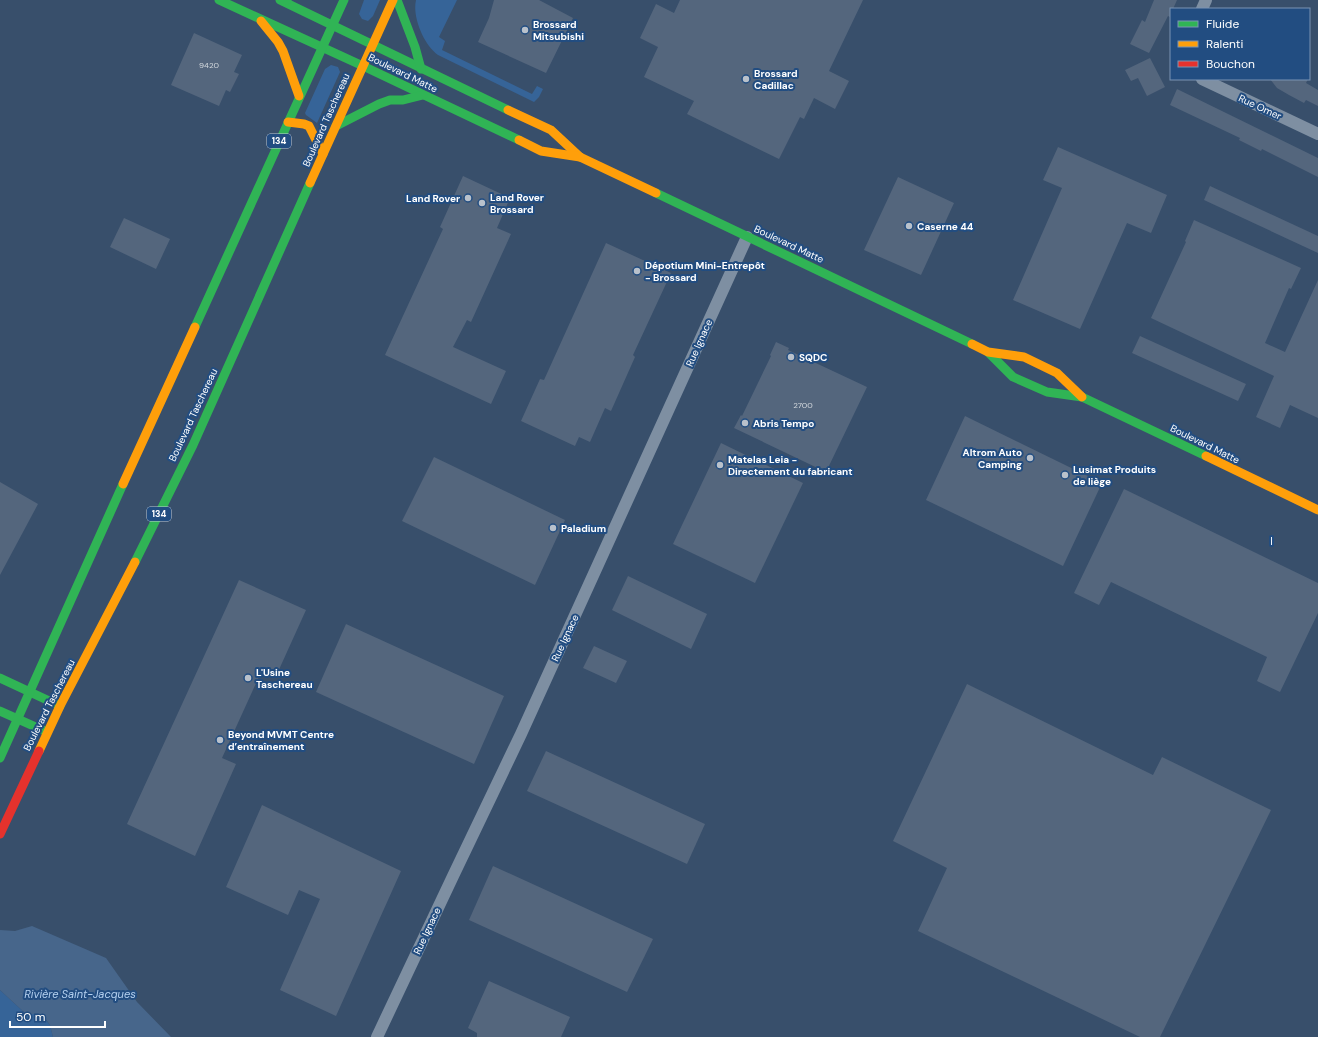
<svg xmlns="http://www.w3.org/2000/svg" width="1318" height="1037" viewBox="0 0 1318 1037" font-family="'DM Sans',sans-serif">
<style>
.green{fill:#366498}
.water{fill:#47668b}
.building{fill:#54667d}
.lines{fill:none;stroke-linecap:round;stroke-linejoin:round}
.street{stroke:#7e8fa2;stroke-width:12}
.fast{stroke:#30b455;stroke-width:9}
.slow{stroke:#ff9f0a;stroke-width:9}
.jam{stroke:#e5322d;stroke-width:9}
.poi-dot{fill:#b9c1cb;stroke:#224d81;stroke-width:1.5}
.labels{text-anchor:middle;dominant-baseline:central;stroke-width:4;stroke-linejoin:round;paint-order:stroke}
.number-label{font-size:8px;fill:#d4d9de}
.shield{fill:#224d81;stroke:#bdcad9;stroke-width:1}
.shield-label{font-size:9px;font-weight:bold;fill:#fff}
.poi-label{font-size:10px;font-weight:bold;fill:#fff;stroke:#224d81;text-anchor:start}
.street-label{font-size:10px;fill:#fff;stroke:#224d81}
.neighbourhood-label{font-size:11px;letter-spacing:1px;fill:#fff;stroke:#224d81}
.water-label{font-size:11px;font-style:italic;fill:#b4d0ef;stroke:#224d81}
</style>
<rect width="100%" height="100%" fill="#384f6b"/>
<g class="green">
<polygon points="364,0 380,0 373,16 368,21 362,19 359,14"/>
<path d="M 416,0 L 457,0 L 439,37 L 445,41 L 442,50 L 532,94 L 537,86 L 543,89 L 539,97 L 534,102 L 438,55 C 424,45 412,17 416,0 Z"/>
<polygon points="331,65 338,67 340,72 317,123 306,115 305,113 325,69"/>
<polygon points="0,990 26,1014 41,1014 50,1025 53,1037 0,1037"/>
</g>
<polygon class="water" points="32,926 106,958 137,1002 171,1037 53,1037 50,1025 42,1014 26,1014 0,990 0,930 15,931"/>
<g class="building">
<polygon points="494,0 539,0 573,18 546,73 478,42 489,18"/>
<polygon points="680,0 863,0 829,71 849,81 835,109 814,98 804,119 800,117 779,159 687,114 694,101 644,77 658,47 640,38 656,4 674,13"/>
<polygon points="1154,0 1177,0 1173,9 1171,9 1170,17 1168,16 1149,53 1130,44 1142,20 1145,22"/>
<polygon points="194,33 242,55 234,72 239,74 230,92 226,90 219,106 171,85"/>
<polygon points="1150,58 1165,87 1147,96 1138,78 1131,81 1125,70"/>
<polygon points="1270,79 1308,79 1306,83 1318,90 1318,106 1306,100 1304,103 1289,95 1277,88"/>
<polygon points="1177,89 1318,158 1318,177 1262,149 1261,151 1239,140 1240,138 1170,105"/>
<polygon points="1058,147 1167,195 1151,233 1127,223 1080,329 1013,300 1062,188 1043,180"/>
<polygon points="463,176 510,198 497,228 511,234 471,322 467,320 453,347 506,371 491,404 385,355 443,229 440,227"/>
<polygon points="898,177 954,203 921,275 864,250"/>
<polygon points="1210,186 1318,236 1318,253 1204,200"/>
<polygon points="124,218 170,239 156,269 110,247"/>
<polygon points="1194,220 1301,268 1291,289 1289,288 1265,343 1285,352 1318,280 1318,418 1290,405 1280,428 1256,417 1274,376 1151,318 1186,242 1185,241"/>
<polygon points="606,243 671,273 633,355 635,357 611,411 605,408 590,442 579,437 575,446 521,421 540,379 544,380"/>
<polygon points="1140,336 1246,384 1238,401 1132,353"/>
<polygon points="776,342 789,348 788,350 867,387 826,472 734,428 741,415 742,416 771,356 770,355"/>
<polygon points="965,416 1102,483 1063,566 926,500"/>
<polygon points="721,443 803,483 755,583 673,544"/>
<polygon points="434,457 565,520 535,585 402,521"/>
<polygon points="0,482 38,504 0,575"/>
<polygon points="1124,489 1318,583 1318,613 1280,692 1257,681 1267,657 1111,582 1099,605 1074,593"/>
<polygon points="628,576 707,614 691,649 612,610"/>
<polygon points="239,580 306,610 277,674 263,668 222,758 236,764 195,856 127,824"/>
<polygon points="346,624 504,696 474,764 316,692"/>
<polygon points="594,646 627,661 616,683 583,668"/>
<polygon points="967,684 1153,775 1162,757 1271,810 1160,1037 1140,1037 918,931 947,868 893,841"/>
<polygon points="546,751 705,824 687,864 527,791"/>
<polygon points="262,805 401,871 336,1016 280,990 320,899 299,890 288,915 226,887"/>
<polygon points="493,866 653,939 627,992 469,920"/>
<polygon points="489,981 570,1017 561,1037 477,1037 477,1033 468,1028"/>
</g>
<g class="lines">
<g class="street">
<polyline points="1202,9 1206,0"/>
<polyline points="1202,79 1318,134"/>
<polyline points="377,1037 454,874 521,734 747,237"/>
</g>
<g class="fast">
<polyline points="219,0 363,66 519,140"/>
<polyline points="280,0 508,110"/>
<polyline points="397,0 415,47 421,69"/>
<polyline points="283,1 287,0"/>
<polyline points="336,126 379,104 390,100 403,100 423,95"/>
<polyline points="656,193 972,344"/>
<polyline points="195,327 344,0"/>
<polyline points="988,352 1013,377 1047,392 1082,397 1206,456"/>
<polyline points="135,562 193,445 310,183"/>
<polyline points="0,678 60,706"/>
<polyline points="0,711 47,732"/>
<polyline points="0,758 123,484"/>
</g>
<g class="slow">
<polyline points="261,21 278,42 283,51 299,96"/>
<polyline points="508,110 551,130 580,157 656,193"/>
<polyline points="288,122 304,124 309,126 323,154"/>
<polyline points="519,140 541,151 580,157"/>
<polyline points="310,183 393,0"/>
<polyline points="972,344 988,352 1024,357 1057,373 1082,397"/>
<polyline points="1206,456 1318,510"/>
<polyline points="123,484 195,327"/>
<polyline points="39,751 60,706 135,562"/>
</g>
<polyline class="jam" points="0,834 39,751"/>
</g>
<g class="poi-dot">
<circle cx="525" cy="30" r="4"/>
<circle cx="746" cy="79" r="4"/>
<circle cx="468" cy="198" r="4"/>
<circle cx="482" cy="203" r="4"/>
<circle cx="909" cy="226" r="4"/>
<circle cx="637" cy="271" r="4"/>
<circle cx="791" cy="357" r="4"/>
<circle cx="745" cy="423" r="4"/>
<circle cx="1030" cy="458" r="4"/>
<circle cx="720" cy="465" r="4"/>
<circle cx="1065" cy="475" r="4"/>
<circle cx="553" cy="528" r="4"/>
<circle cx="248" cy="678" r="4"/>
<circle cx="220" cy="740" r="4"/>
</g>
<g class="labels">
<g class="number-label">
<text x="209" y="65">9420</text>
<text x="803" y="405">2700</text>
</g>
<g class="shield">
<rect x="267" y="134" width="24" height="14" rx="3"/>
<rect x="147" y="507" width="24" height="14" rx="3"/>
</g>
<g class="shield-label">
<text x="279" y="141">134</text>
<text x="159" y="514">134</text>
</g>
<g class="poi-label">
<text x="533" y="24">Brossard<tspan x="533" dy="12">Mitsubishi</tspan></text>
<text x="754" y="73">Brossard<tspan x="754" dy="12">Cadillac</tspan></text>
<text x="490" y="197">Land Rover<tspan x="490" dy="12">Brossard</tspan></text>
<text x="460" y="198" text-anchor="end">Land Rover</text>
<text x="917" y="226">Caserne 44</text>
<text x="645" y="265">Dépotium Mini-Entrepôt<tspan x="645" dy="12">- Brossard</tspan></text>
<text x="799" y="357">SQDC</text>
<text x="753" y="423">Abris Tempo</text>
<text x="1022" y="452" text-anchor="end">Altrom Auto<tspan x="1022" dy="12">Camping</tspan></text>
<text x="728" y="459">Matelas Leia -<tspan x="728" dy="12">Directement du fabricant</tspan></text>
<text x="1073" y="469">Lusimat Produits<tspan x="1073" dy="12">de liège</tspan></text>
<text x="561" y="528">Paladium</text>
<text x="256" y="672">L'Usine<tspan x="256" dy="12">Taschereau</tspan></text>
<text x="228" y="734">Beyond MVMT Centre<tspan x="228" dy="12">d’entraînement</tspan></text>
</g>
<g class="street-label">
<text transform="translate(403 73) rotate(26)">Boulevard Matte</text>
<text transform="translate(1260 107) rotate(25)">Rue Omer</text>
<text transform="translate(326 120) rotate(-66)">Boulevard Taschereau</text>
<text transform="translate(789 244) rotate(25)">Boulevard Matte</text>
<text transform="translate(699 343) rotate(-66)">Rue Ignace</text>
<text transform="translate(193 415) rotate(-65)">Boulevard Taschereau</text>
<text transform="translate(1205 444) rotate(26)">Boulevard Matte</text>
<text transform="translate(565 638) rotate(-65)">Rue Ignace</text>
<text transform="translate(49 705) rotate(-63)">Boulevard Taschereau</text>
<text transform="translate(427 931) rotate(-65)">Rue Ignace</text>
</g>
<g class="neighbourhood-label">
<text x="1272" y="541">I</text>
</g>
<g class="water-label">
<text x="80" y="994">Rivière Saint-Jacques</text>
</g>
</g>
<rect x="1170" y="8" width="140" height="72" fill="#224d81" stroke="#7a94b3"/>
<rect x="1178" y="21" width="20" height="6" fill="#30b455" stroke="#7a94b3"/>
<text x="1206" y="28" font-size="12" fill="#ffffff">Fluide</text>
<rect x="1178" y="41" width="20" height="6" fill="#ff9f0a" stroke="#7a94b3"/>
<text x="1206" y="48" font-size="12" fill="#ffffff">Ralenti</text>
<rect x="1178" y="61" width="20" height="6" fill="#e5322d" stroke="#7a94b3"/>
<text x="1206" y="68" font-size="12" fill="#ffffff">Bouchon</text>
<path d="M10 1021v6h95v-6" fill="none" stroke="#ffffff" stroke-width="2"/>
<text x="16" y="1021" font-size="12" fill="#ffffff" stroke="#224d81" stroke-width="3" paint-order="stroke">50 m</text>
</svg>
